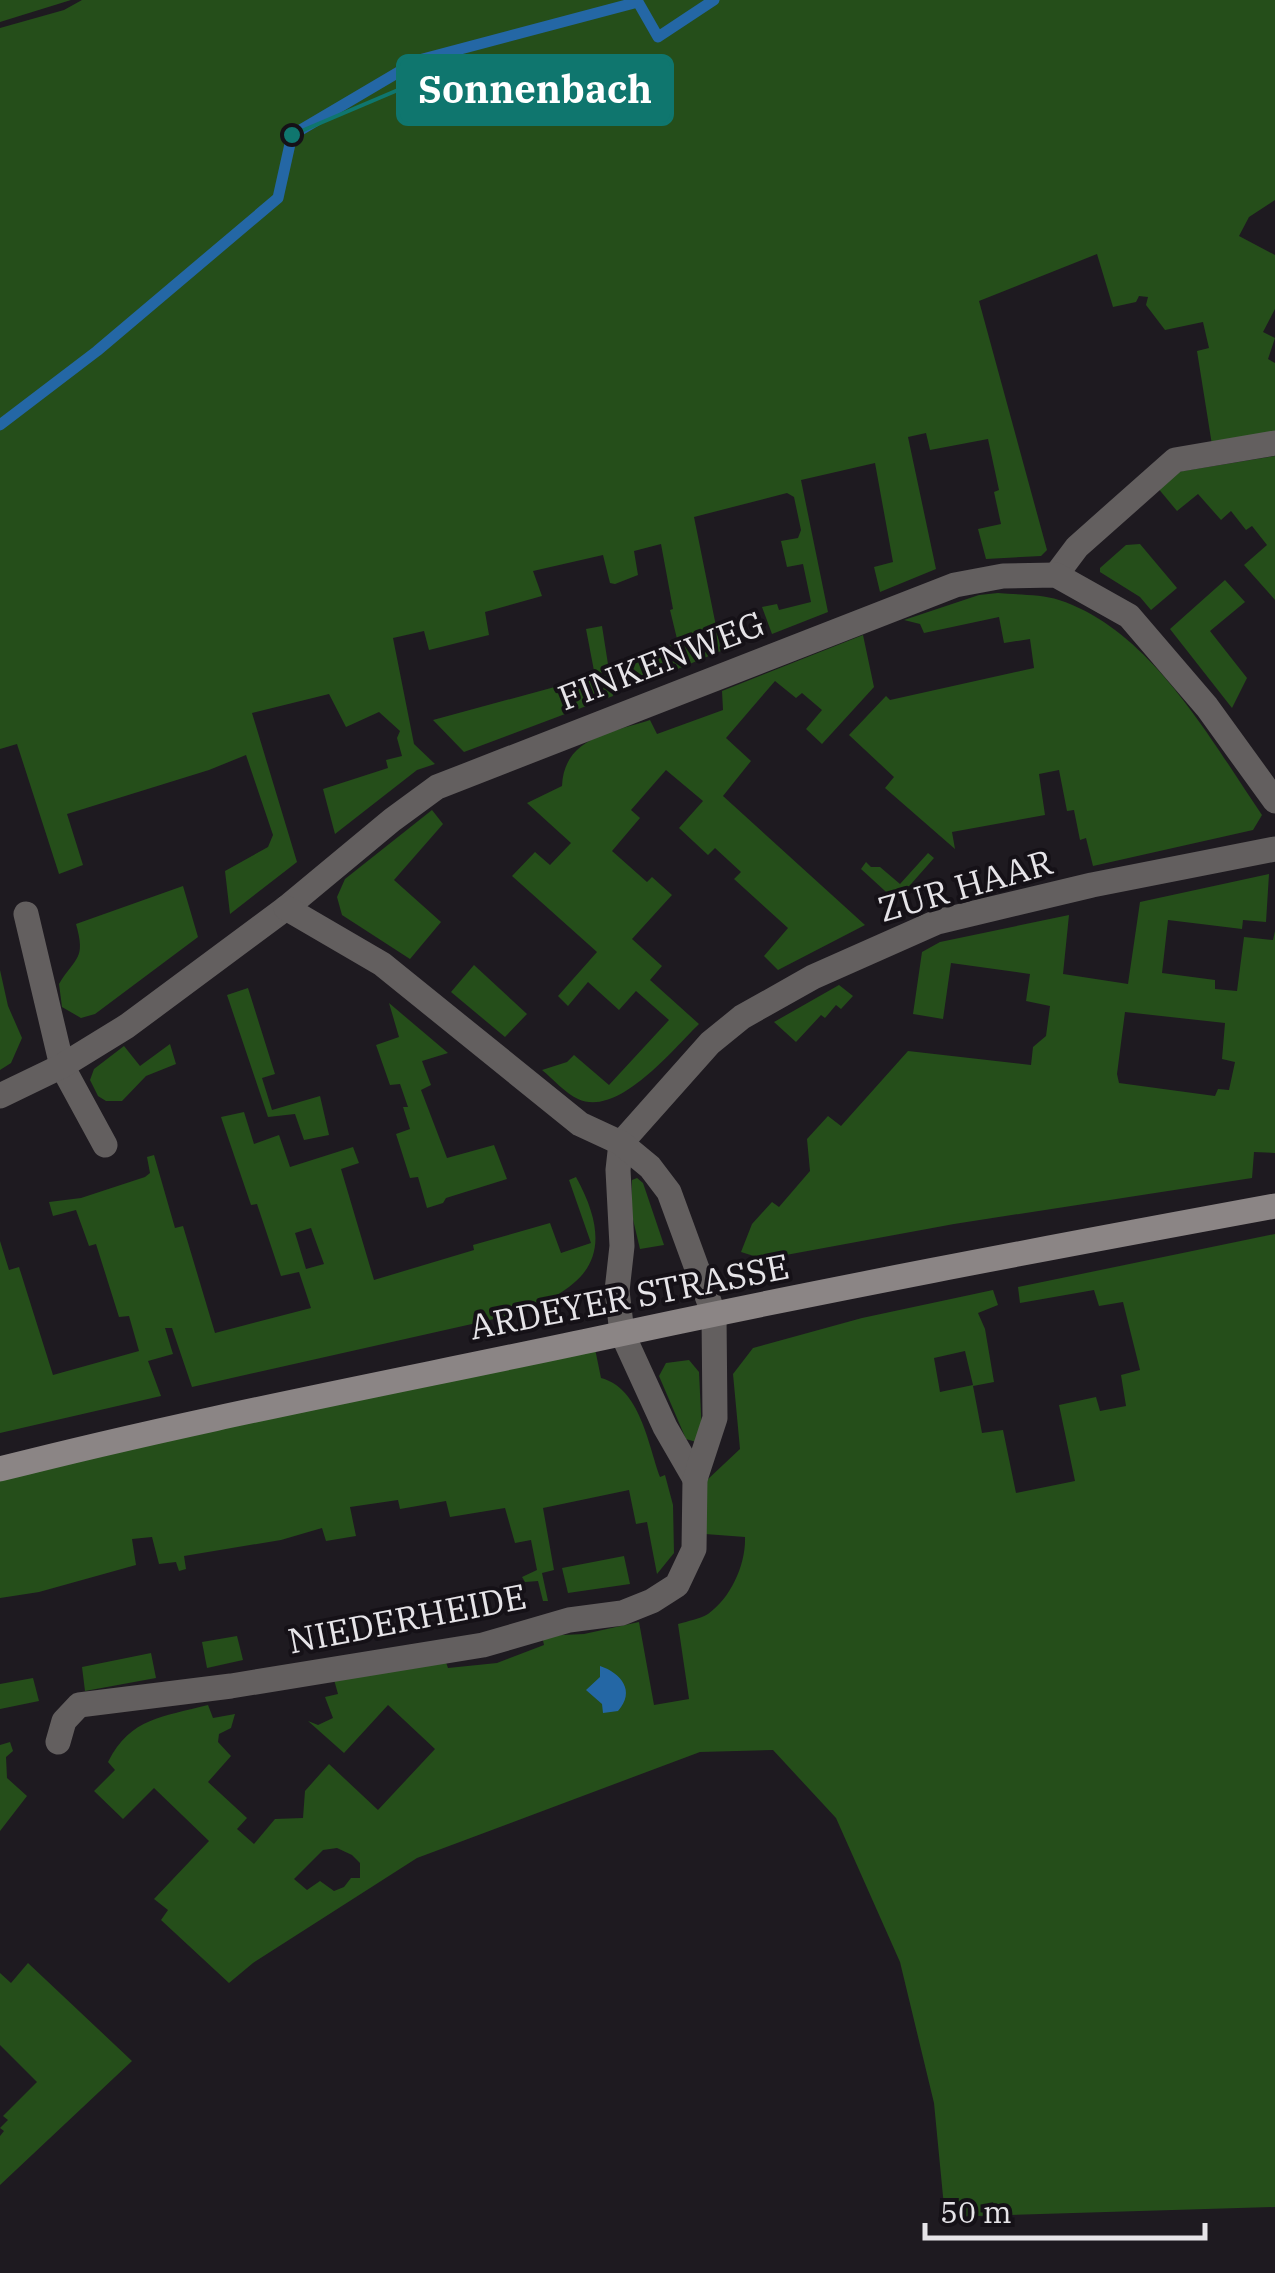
<svg xmlns="http://www.w3.org/2000/svg" width="1275" height="2273" viewBox="0 0 1275 2273" font-family="'IBM Plex Serif',serif">
<style>
.green{fill:#254e1a;fill-rule:evenodd}
.water{fill:#2467a5}
.lines{fill:none;stroke-linecap:round;stroke-linejoin:round}
.stream{stroke:#2467a5;stroke-width:11}
.minor{stroke:#635f5f;stroke-width:25}
.secondary{stroke:#8b8585;stroke-width:25}
.labels{text-anchor:middle;dominant-baseline:central;stroke-width:8;stroke-linejoin:round;paint-order:stroke}
.street-label{font-size:35px;fill:#e6e4e8;stroke:#151117}
.leader{fill:none;stroke:#0f766e;stroke-width:4}
.callout-dot{fill:#0f766e;stroke:#151117;stroke-width:4}
.callout{fill:#0f766e;stroke:#0f766e;stroke-width:4}
.callout-label{font-size:38px;text-anchor:middle;font-weight:bold;fill:#fff}
</style>
<rect width="100%" height="100%" fill="#1e1a20"/>
<g class="green">
<polygon points="0,0 71,0 0,22"/>
<polygon points="82,0 1275,0 1275,200 1249,217 1239,236 1275,255 1275,309 1263,332 1275,338 1268,359 1275,363 1275,435 1212,445 1197,351 1209,348 1203,322 1165,330 1146,305 1148,297 1139,296 1136,302 1113,307 1097,254 979,301 1047,550 1041,556 986,559 978,529 1001,524 994,492 999,490 988,439 930,450 926,433 908,437 936,569 880,592 874,567 893,562 875,463 801,480 828,612 772,634 762,607 777,604 779,610 811,602 803,564 787,567 781,541 798,538 801,530 794,497 787,493 694,517 721,651 634,687 629,656 678,643 670,610 673,609 661,544 634,551 638,575 615,584 610,583 603,555 533,571 542,596 485,612 489,635 429,650 424,631 393,638 414,744 435,764 417,770 335,834 323,789 388,768 386,760 402,756 397,738 400,731 379,712 346,727 329,694 252,713 297,862 230,914 225,871 268,847 273,835 246,755 209,770 67,814 83,865 59,874 17,744 0,749 0,28 64,10"/>
<polygon points="1275,456 1275,600 1244,565 1267,545 1252,526 1246,530 1231,511 1221,520 1198,494 1177,511 1157,487 1177,472"/>
<polygon points="1140,544 1177,588 1151,610 1140,597 1100,572 1100,568 1126,545"/>
<polygon points="1225,580 1245,602 1210,631 1247,678 1232,708 1170,629"/>
<path d="M 998,593 C 1018,595 1041,594 1059,600 C 1151,630 1210,739 1262,815 L 1253,830 L 1093,866 L 1086,838 L 1080,840 L 1074,810 L 1067,811 L 1059,770 L 1039,774 L 1045,815 L 952,832 L 955,849 L 885,788 L 894,777 L 849,735 L 886,696 L 890,700 L 1034,668 L 1030,639 L 1004,643 L 999,617 L 924,633 L 920,624 L 904,620 L 979,595 Z"/>
<polygon points="602,626 613,696 464,752 433,720 595,676 586,629"/>
<path d="M 863,635 L 874,687 L 822,744 L 806,729 L 822,710 L 802,693 L 796,698 L 775,681 L 726,738 L 751,761 L 723,796 L 865,925 L 778,970 L 764,956 L 788,928 L 734,879 L 741,872 L 715,848 L 708,855 L 679,828 L 703,801 L 666,770 L 631,810 L 640,818 L 612,851 L 647,882 L 652,877 L 672,895 L 632,939 L 662,966 L 650,980 L 699,1024 C 673,1049 618,1118 578,1099 C 565,1093 553,1079 542,1070 L 567,1062 L 574,1055 L 609,1085 L 669,1020 L 636,991 L 619,1010 L 588,982 L 568,1006 L 558,996 L 597,952 L 512,876 L 535,852 L 550,865 L 571,843 L 527,803 L 562,786 C 564,737 611,733 650,720 L 657,734 L 723,710 L 722,691 Z"/>
<polygon points="432,810 443,824 394,880 441,922 410,959 342,915 337,897 345,879"/>
<polygon points="928,853 934,858 896,901 861,869 866,862 871,867 880,867 900,884"/>
<path d="M 1269,874 L 1266,922 L 1243,920 L 1242,929 L 1168,920 L 1162,973 L 1215,980 L 1215,989 L 1237,991 L 1244,937 L 1273,940 L 1275,931 L 1275,1153 L 1254,1152 L 1252,1178 L 954,1224 L 775,1257 L 757,1257 L 741,1252 L 752,1224 L 772,1202 L 779,1207 L 810,1171 L 807,1139 L 828,1116 L 841,1126 L 908,1051 L 1031,1065 L 1033,1047 L 1046,1036 L 1050,1006 L 1026,1001 L 1030,974 L 951,963 L 943,1019 L 913,1014 L 922,952 L 940,942 L 1069,915 L 1063,974 L 1128,984 L 1140,902 ZM 1125,1012 L 1225,1023 L 1222,1059 L 1235,1062 L 1229,1090 L 1218,1089 L 1215,1096 L 1119,1083 L 1117,1074 Z"/>
<path d="M 183,886 L 198,937 L 95,1014 L 81,1018 L 62,1007 L 59,984 C 76,956 86,960 76,924 Z"/>
<polygon points="474,965 527,1014 505,1037 451,992"/>
<polygon points="0,970 8,1006 22,1038 11,1063 0,1070"/>
<polygon points="839,985 853,996 841,1009 836,1005 825,1018 821,1015 796,1042 774,1022"/>
<polygon points="248,988 275,1074 262,1078 272,1110 320,1096 329,1135 304,1140 295,1114 268,1117 227,995"/>
<polygon points="389,1003 448,1053 422,1061 431,1085 421,1090 447,1158 494,1145 507,1179 446,1198 443,1203 427,1208 418,1177 410,1178 396,1134 410,1129 403,1107 408,1107 400,1084 390,1085 376,1045 399,1037"/>
<polygon points="170,1044 176,1064 146,1076 122,1101 106,1101 98,1096 90,1080 94,1069 124,1046 140,1066"/>
<path d="M 244,1112 L 254,1144 L 279,1135 L 290,1167 L 353,1147 L 359,1163 L 341,1169 L 374,1280 L 474,1250 L 473,1245 L 550,1223 L 561,1253 L 591,1243 L 569,1180 L 576,1177 C 622,1261 582,1292 503,1317 L 192,1387 L 172,1328 L 165,1328 L 173,1354 L 148,1361 L 161,1396 L 0,1433 L 0,1241 L 9,1270 L 19,1267 L 53,1375 L 139,1351 L 129,1316 L 119,1317 L 96,1244 L 89,1246 L 76,1210 L 53,1216 L 49,1202 L 81,1198 L 145,1177 L 150,1173 L 147,1157 L 154,1155 L 175,1228 L 183,1226 L 215,1333 L 311,1308 L 299,1272 L 281,1276 L 257,1204 L 251,1205 L 221,1117 ZM 311,1228 L 324,1264 L 306,1269 L 295,1233 Z"/>
<polygon points="637,1178 643,1183 664,1245 640,1249 631,1211 632,1180"/>
<path d="M 1275,1234 L 1275,2207 L 945,2217 L 934,2103 L 900,1962 L 836,1818 L 773,1750 L 700,1752 L 417,1858 L 253,1963 L 229,1983 L 161,1920 L 168,1910 L 154,1899 L 209,1841 L 154,1788 L 123,1819 L 94,1791 L 115,1770 L 108,1762 C 131,1717 163,1717 208,1705 L 213,1718 L 235,1714 L 231,1728 L 219,1734 L 218,1742 L 231,1756 L 208,1782 L 247,1818 L 237,1829 L 254,1844 L 275,1819 L 303,1818 L 305,1791 L 329,1764 L 378,1810 L 435,1749 L 388,1705 L 344,1753 L 308,1721 L 318,1725 L 333,1718 L 325,1697 L 338,1694 L 333,1676 L 442,1651 L 448,1668 L 497,1663 L 544,1645 L 542,1636 L 584,1634 L 639,1622 L 654,1705 L 689,1699 L 678,1624 C 688,1621 700,1619 708,1614 C 731,1598 746,1564 745,1537 L 705,1534 L 707,1480 L 740,1449 L 733,1374 L 753,1348 L 862,1318 L 993,1290 L 998,1305 L 978,1313 L 985,1329 L 994,1382 L 973,1386 L 982,1433 L 1003,1430 L 1016,1493 L 1075,1481 L 1059,1405 L 1096,1397 L 1100,1411 L 1126,1406 L 1121,1375 L 1140,1370 L 1123,1302 L 1099,1306 L 1094,1290 L 1020,1303 L 1018,1287 ZM 965,1351 L 973,1385 L 940,1392 L 934,1358 ZM 337,1848 L 352,1855 L 360,1863 L 360,1878 L 351,1878 L 344,1887 L 334,1891 L 320,1881 L 307,1890 L 294,1879 L 323,1850 Z"/>
<path d="M 593,1339 L 601,1378 C 640,1388 648,1444 660,1477 L 665,1475 L 673,1505 L 674,1553 L 657,1574 L 647,1522 L 636,1524 L 629,1490 L 543,1508 L 554,1570 L 542,1573 L 548,1601 L 543,1601 L 538,1581 L 525,1582 L 522,1577 L 537,1570 L 531,1540 L 515,1543 L 505,1508 L 450,1517 L 446,1501 L 400,1509 L 398,1500 L 350,1507 L 356,1536 L 326,1541 L 322,1528 L 281,1540 L 184,1556 L 186,1569 L 179,1571 L 176,1562 L 159,1564 L 152,1537 L 132,1539 L 136,1565 L 39,1592 L 0,1598 L 0,1469 Z"/>
<polygon points="689,1360 699,1372 702,1434 696,1442 686,1439 659,1376 666,1363"/>
<polygon points="624,1556 630,1584 568,1593 562,1568"/>
<polygon points="237,1636 243,1660 207,1668 202,1642"/>
<polygon points="151,1653 156,1678 85,1691 82,1667"/>
<polygon points="33,1678 39,1701 0,1709 0,1684"/>
<polygon points="10,1742 13,1751 6,1757 7,1778 27,1796 0,1831 0,1745"/>
<polygon points="28,1963 132,2061 0,2185 0,2136 4,2131 0,2128 8,2120 3,2116 37,2082 0,2045 0,1973 11,1983"/>
</g>
<path class="water" d="M 600,1666 C 621,1673 636,1691 618,1711 L 603,1713 L 602,1704 L 586,1690 L 600,1677 Z"/>
<g class="lines">
<polyline class="stream" points="0,425 97,351 278,198 292,135 419,60 638,2 658,37 714,0"/>
<g class="minor">
<polyline points="1056,575 1077,547 1175,460 1275,443"/>
<polyline points="26,914 62,1066 105,1145"/>
<polyline points="0,1096 62,1066 127,1026 286,908 392,820 437,787 955,585 1003,576 1056,575 1129,616 1207,707 1275,801"/>
<polyline points="695,1479 665,1427 622,1333 617,1291 622,1246 618,1170 621,1143 710,1043 742,1017 813,977 937,922 1092,885 1275,849"/>
<polyline points="58,1742 64,1721 79,1705 231,1686 483,1645 569,1620 622,1613 652,1601 677,1585 694,1549 695,1479 715,1418 714,1315 669,1192 650,1167 621,1143 580,1124 382,964 286,908"/>
</g>
<path class="secondary" d="M 0,1469 C 196,1419 394,1382 592,1340 C 818,1291 1047,1248 1275,1206"/>
</g>
<g class="labels">
<g class="street-label">
<text transform="translate(661 660) rotate(-21)">FINKENWEG</text>
<text transform="translate(965 885) rotate(-16)">ZUR HAAR</text>
<text transform="translate(629 1296) rotate(-11)">ARDEYER STRASSE</text>
<text transform="translate(407 1618) rotate(-11)">NIEDERHEIDE</text>
</g>
</g>
<path class="leader" d="M292 135L398 90"/>
<circle class="callout-dot" cx="292" cy="135" r="10"/>
<rect class="callout" x="398" y="56" width="274" height="68" rx="10"/>
<g class="callout-label">
<text x="535" y="103">Sonnenbach</text>
</g>
<path d="M925 2223v15h280v-15" fill="none" stroke="#e6e4e8" stroke-width="5"/>
<text x="940" y="2223" font-size="30" fill="#e6e4e8" stroke="#151117" stroke-width="8" paint-order="stroke">50 m</text>
</svg>
